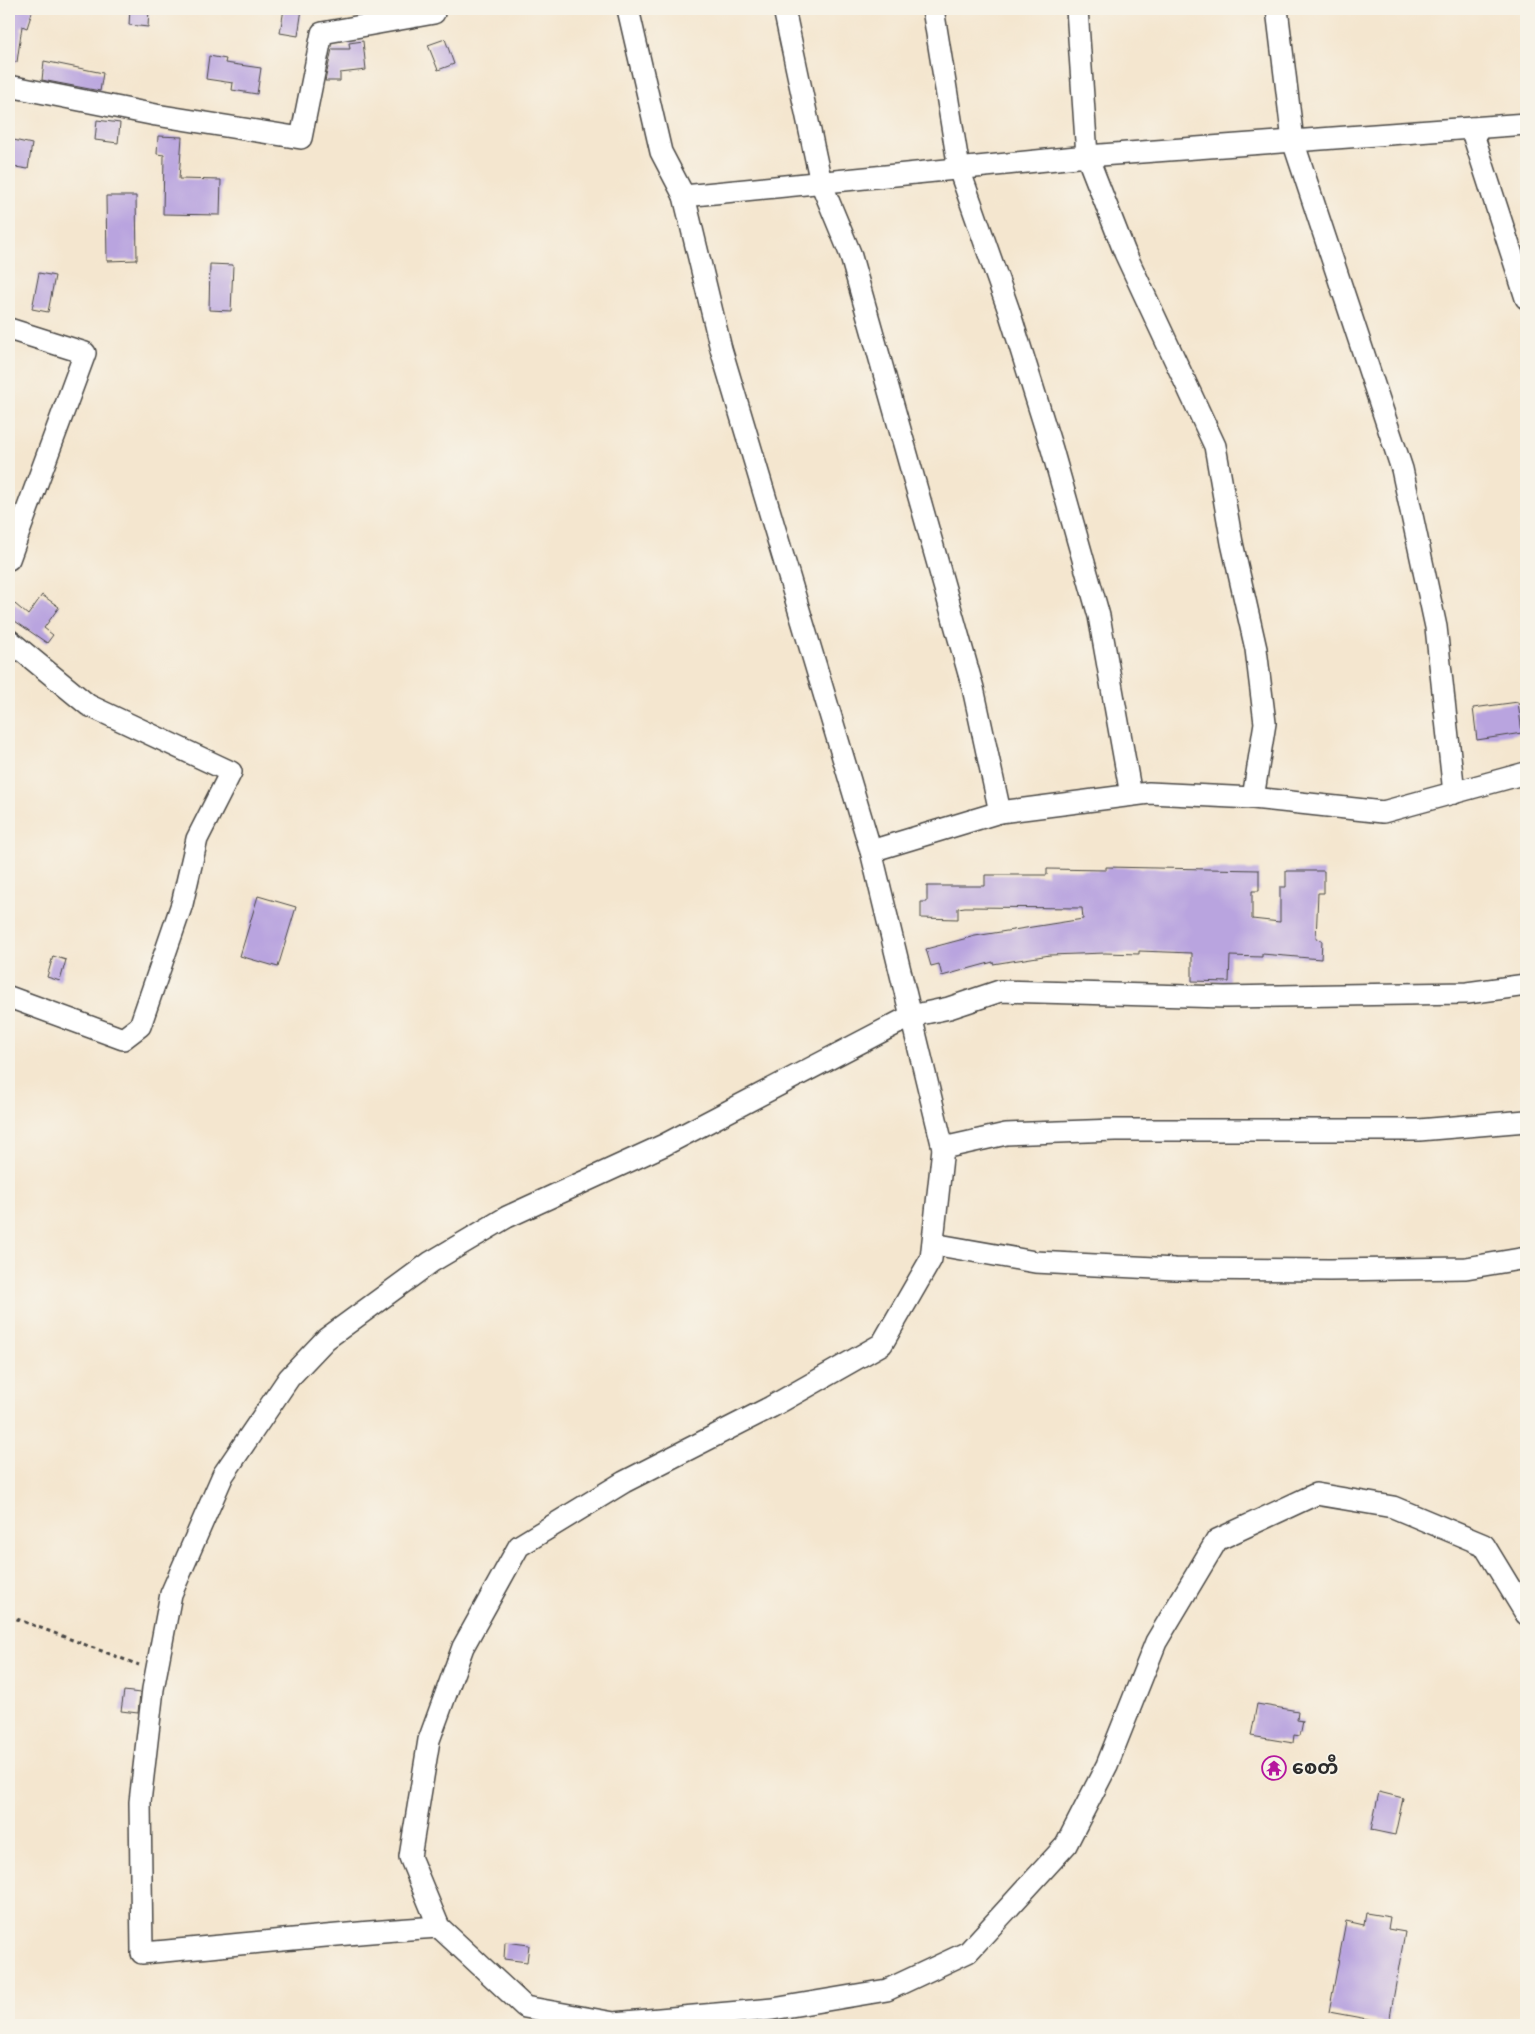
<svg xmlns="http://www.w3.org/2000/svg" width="1535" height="2034" viewBox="0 0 1535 2034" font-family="Mynerve,'Noto Sans Myanmar',sans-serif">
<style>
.building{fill:#b9a4df}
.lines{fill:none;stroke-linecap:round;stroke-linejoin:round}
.minor-casing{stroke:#494744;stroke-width:24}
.path{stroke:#494744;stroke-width:3;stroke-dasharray:4 4;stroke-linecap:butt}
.minor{stroke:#fff;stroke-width:21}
.labels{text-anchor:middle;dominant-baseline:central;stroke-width:4;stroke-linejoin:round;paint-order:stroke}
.poi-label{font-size:19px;font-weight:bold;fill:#2b2b2b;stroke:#f7f3e8;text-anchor:start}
</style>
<rect width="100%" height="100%" fill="#f7f3e8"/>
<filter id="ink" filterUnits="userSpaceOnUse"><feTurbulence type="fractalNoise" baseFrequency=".02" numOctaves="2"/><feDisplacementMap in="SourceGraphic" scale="10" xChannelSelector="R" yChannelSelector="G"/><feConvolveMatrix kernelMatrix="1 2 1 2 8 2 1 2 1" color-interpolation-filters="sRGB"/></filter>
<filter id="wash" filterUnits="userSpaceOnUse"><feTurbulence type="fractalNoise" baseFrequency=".0096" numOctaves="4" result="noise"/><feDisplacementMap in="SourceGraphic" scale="20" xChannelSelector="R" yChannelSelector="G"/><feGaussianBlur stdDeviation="1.12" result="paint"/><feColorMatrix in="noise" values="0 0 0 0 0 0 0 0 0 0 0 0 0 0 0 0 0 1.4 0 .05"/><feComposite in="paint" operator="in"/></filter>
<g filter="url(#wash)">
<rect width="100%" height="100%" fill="#f4e6cf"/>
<g id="blocks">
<g class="building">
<polygon points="13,9 33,9 27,28 22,26 17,62 9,62 9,22"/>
<polygon points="130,9 149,9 148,27 129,25"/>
<polygon points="284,9 302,9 298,36 280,33"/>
<polygon points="445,39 454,64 438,70 428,45"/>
<polygon points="363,41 366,70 340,73 340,81 325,81 332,49 350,49 349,43"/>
<polygon points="209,56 226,59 225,63 261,68 257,94 232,90 233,83 206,79"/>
<polygon points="44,61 103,73 100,91 42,80"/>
<polygon points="97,120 120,123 118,143 95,140"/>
<polygon points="158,136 182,137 179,179 221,180 220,215 163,214 164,155 157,154"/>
<polygon points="9,139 32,144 28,169 9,166"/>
<polygon points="106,196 136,196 137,260 107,261"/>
<polygon points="210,264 233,265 231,311 209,310"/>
<polygon points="39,273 55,276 48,312 32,309"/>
<polygon points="42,595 59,607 44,628 53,635 47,643 9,617 9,599 28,615"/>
<polygon points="1518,702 1522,733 1477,740 1473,708"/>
<polygon points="1106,867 1259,870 1259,891 1252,891 1252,919 1280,922 1280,887 1286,887 1286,871 1324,871 1324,893 1318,893 1316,939 1322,940 1321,959 1262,954 1262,957 1230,956 1229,982 1192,981 1192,953 1139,951 1139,954 1105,953 1050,955 993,964 993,962 942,976 939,964 931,966 926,949 975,936 1083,919 1082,908 965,907 958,908 958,919 921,918 921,902 927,902 927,886 985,886 985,875 1047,875 1047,869 1106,870"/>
<polygon points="258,896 296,907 278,967 240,956"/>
<polygon points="53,956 66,960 60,981 47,977"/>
<polygon points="124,1691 140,1693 138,1713 121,1711"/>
<polygon points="1257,1704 1298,1711 1297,1720 1303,1721 1300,1736 1294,1735 1293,1743 1251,1736"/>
<polygon points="1379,1792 1403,1798 1395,1835 1371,1830"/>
<polygon points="1366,1913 1390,1917 1388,1929 1405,1932 1389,2023 1329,2012 1346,1921 1364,1925"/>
<polygon points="505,1942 529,1945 527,1962 504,1959"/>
</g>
</g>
</g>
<g filter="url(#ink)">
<use href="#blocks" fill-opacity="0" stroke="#494744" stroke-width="1"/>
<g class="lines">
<g class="minor-casing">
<g id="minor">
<polyline points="628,9 661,152 684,196 1087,156 1125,253 1215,446 1232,543 1256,649 1265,723 1253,798"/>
<polyline points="784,9 821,183 850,253 973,688 1000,812"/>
<polyline points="933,9 959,169 1009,311 1052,449 1099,616 1131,795"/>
<polyline points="1077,9 1087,156 1526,124"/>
<polyline points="1277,9 1293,141 1402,469 1436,627 1454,793"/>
<polyline points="9,86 156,115 301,138 322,33 434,13 434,9"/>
<polyline points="1471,128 1526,298"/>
<polyline points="684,196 721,349 871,851 1000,812 1149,793 1253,798 1383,812 1526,773"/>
<polyline points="9,329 85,353 9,559"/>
<polyline points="9,640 88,705 231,772 197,839 182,904 140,1026 123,1039 9,997"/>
<polyline points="871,851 943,1148 931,1259 882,1344 771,1407 624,1482 519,1546 463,1647 429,1740 410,1857 439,1927 525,2007 614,2023 773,2009 887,1990 968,1952 1066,1845 1107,1765 1156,1642 1217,1540 1316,1494 1393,1507 1484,1545 1526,1614"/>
<polyline points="943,1148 1006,1134 1115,1130 1419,1130 1526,1121"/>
<polyline points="933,1244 1035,1262 1175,1269 1330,1270 1466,1268 1526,1258"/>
<path d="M 439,1927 C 340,1933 241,1945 142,1953 L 140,1802 L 153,1689 L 171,1594 L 223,1475 L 289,1378 L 326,1339 L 431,1262 L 507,1217 L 664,1145 L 911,1016 L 949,1008 L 1000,991 L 1225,997 L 1467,993 L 1526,985"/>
</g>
</g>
<polyline class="path" points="9,1616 139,1665"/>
<use href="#minor" class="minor"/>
</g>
</g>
<defs>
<g id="temple-ring" transform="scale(1.25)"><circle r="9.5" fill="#f7f3e8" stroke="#b5179e" stroke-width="1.5"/><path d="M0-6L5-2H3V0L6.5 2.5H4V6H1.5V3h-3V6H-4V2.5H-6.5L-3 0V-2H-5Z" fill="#b5179e"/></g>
</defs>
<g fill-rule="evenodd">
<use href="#temple-ring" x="1274" y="1768"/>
</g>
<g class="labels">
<g class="poi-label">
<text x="1292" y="1768">စေတီ</text>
</g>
</g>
<rect width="1535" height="2034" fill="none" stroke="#f7f3e8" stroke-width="30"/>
</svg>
